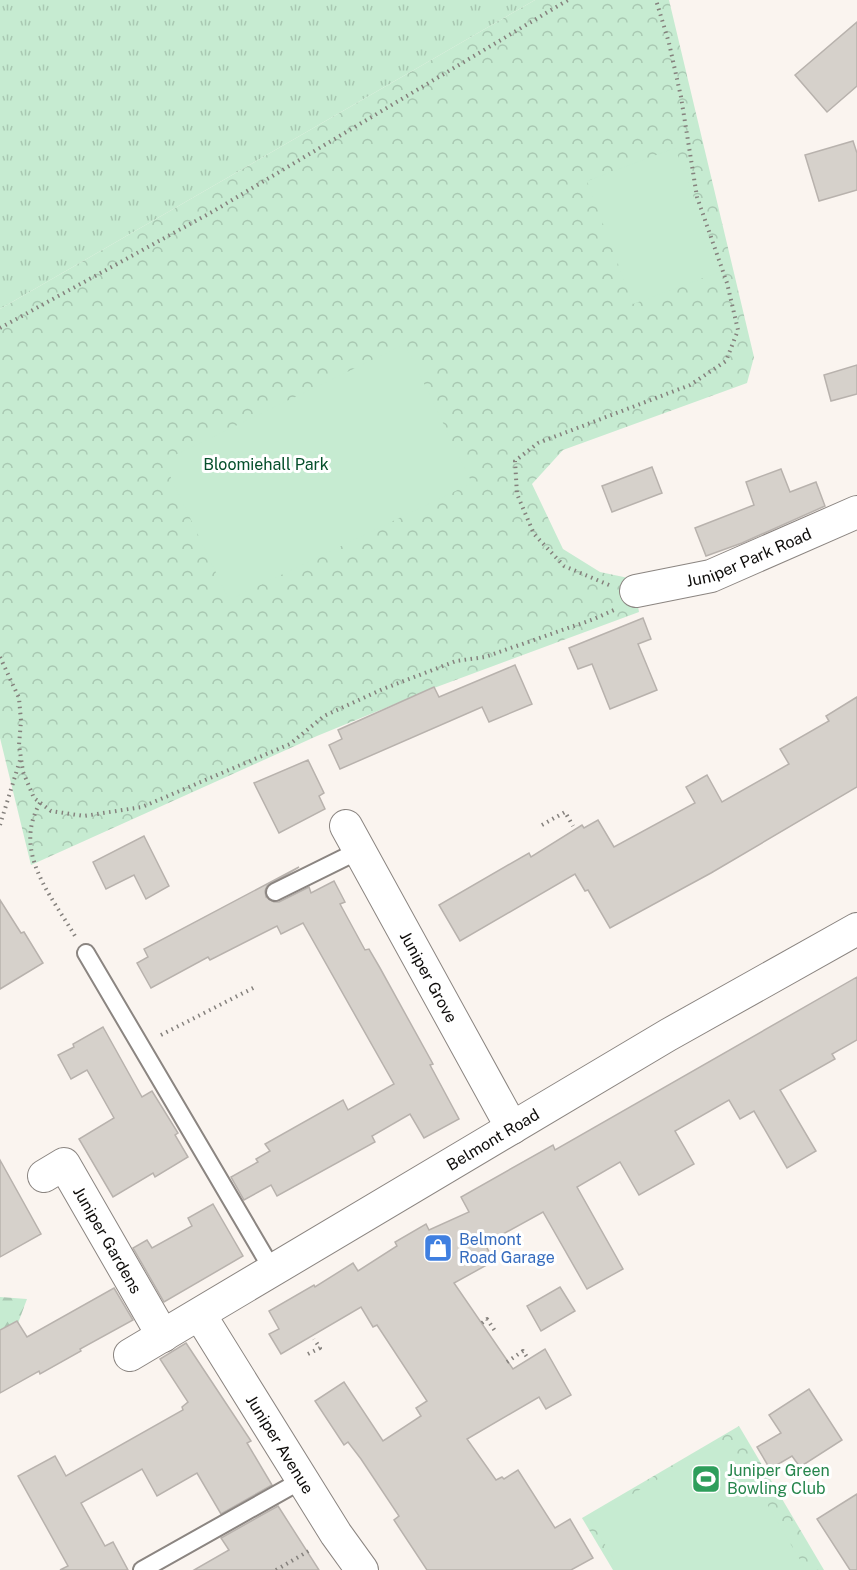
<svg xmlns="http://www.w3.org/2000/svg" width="857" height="1570" viewBox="0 0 857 1570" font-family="'Public Sans',sans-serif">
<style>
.grass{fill:url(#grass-tufts)}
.forest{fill:url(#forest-firs)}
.park{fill:url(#park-crowns)}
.garden{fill:#c6ebd1}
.building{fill:#d6d1cb;stroke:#b8b2ad;stroke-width:1.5}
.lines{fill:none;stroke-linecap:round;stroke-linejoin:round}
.lane-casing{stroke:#8b8581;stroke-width:20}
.street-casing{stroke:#8b8581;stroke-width:34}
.path{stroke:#85817d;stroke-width:4;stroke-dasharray:1.5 4.5;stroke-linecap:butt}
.lane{stroke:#fff;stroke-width:16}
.street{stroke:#fff;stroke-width:32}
.labels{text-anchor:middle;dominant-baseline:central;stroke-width:6;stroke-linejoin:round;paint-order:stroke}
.park-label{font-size:16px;fill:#054f2b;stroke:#fff}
.street-label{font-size:16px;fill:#0e0c0a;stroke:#fff}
.shop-label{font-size:16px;fill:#366cbe;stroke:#fff;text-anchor:start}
.leisure-label{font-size:16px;fill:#27864d;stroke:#fff;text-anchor:start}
</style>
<defs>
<pattern id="grass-tufts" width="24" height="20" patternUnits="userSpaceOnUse" patternTransform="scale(1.5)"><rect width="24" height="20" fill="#c6ebd1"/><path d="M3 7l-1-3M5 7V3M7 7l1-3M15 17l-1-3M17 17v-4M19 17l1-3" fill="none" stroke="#a9c8b2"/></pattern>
<pattern id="forest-firs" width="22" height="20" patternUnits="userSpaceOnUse" patternTransform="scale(1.5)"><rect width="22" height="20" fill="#c6ebd1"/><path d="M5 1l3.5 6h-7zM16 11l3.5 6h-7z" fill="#a9c8b2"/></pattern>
<pattern id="park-crowns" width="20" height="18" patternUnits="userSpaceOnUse" patternTransform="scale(1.5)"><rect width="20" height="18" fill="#c6ebd1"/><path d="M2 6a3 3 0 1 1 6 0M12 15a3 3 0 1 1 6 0" fill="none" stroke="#a9c8b2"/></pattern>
</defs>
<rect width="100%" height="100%" fill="#faf4ef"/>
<polygon class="grass" points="0,0 535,0 0,309"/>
<polygon class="forest" points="0,1297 27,1299 14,1334 0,1342"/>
<g class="park">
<polygon points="535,0 669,0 754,357 747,383 563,450 532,484 563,549 600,572 633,579 639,612 434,688 317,736 31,865 0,738 0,309"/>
<polygon points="739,1426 824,1570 613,1570 582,1518"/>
</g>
<g class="garden">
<polygon points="675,148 722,271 633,304 587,181"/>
<polygon points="405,344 472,483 229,600 163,461"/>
<polygon points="728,1438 806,1570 620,1570 590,1519"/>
</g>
<g class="building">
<polygon points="857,22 857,86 827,112 795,75"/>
<polygon points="853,141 857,153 857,190 819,201 805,155"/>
<polygon points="857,365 857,394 831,401 824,375"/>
<polygon points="652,467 662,493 612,512 602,486"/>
<polygon points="781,469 790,492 816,482 825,506 742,543 706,556 695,528 754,505 746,482"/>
<polygon points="643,618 651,639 638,644 657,690 610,709 592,664 578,669 569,648"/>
<polygon points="515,665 532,704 489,722 482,707 340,769 329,745 342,739 338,730 434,687 439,697"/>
<polygon points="857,697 857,787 711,873 610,928 588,890 585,891 575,874 460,941 439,905 529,853 531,857 582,825 584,828 598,820 614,847 695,803 686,787 707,775 722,802 789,764 780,749 829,721 826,716"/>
<polygon points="308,760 324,793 319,796 325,809 279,833 254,783"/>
<polygon points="144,836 169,886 146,899 134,875 106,889 93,862"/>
<polygon points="299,867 267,886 265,891 266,897 274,902 279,902 309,887 311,893 334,881 345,902 340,904 365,950 369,949 380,968 433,1064 430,1065 459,1119 424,1138 410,1114 372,1136 375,1142 277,1196 271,1185 244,1200 231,1177 258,1162 256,1159 270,1151 265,1144 343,1100 348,1110 394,1084 303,923 281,934 277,926 210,960 208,957 151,988 137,963 148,957 144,949"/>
<polygon points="0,900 21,933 24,932 43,963 0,989"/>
<polygon points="857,977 857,1040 832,1054 835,1059 780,1090 816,1151 787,1168 754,1111 740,1119 729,1100 675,1131 694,1164 639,1195 620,1162 577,1187 623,1269 587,1289 543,1212 485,1244 494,1261 454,1283 513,1369 545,1349 571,1395 546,1409 539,1397 467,1439 496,1480 502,1477 504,1479 518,1470 555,1528 570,1519 593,1558 571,1570 427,1570 394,1520 399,1516 361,1459 348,1442 344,1445 315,1401 344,1382 383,1441 421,1416 416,1408 427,1401 377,1325 373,1327 361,1307 281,1354 269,1334 279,1329 269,1311 314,1285 315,1287 353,1263 358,1271 397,1246 395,1242 426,1224 429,1230 469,1212 461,1197 553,1145 555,1150"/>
<polygon points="103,1027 142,1097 152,1091 178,1133 175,1135 188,1157 155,1177 153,1173 113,1197 79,1139 114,1118 87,1070 71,1079 58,1055 74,1047 73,1044"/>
<polygon points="0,1160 41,1234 0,1257"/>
<polygon points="213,1204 243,1256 164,1302 133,1248 147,1240 152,1248 192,1226 188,1218"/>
<polygon points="560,1287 575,1311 541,1331 527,1306"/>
<polygon points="114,1288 133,1320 80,1349 81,1351 40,1374 39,1371 0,1393 0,1330 17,1321 27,1337"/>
<polygon points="186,1343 251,1441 247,1443 272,1485 221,1514 197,1473 157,1496 142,1469 81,1503 105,1546 113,1542 128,1570 60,1570 68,1566 18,1476 55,1456 66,1476 183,1410 182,1407 188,1402 160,1359"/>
<polygon points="809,1389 842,1440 800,1467 792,1456 770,1469 757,1447 781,1433 769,1415"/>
<polygon points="857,1494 857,1570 850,1570 817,1519"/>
<polygon points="278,1506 319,1570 194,1570 229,1550 221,1538"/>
</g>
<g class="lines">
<g class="lane-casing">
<g id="lane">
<polyline points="275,892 360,850"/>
<polyline points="86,953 272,1269"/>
<polyline points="142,1570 302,1480"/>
</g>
</g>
<g class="street-casing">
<g id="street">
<path id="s1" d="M 636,591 L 711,576 L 857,512"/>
<path id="s2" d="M 346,826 L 512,1128"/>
<path id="s3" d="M 44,1176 L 64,1164 L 163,1336"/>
<path id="s4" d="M 200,1315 L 336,1534 L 362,1570"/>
<path id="s5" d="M 130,1355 L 668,1035 L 857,929"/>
</g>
</g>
<g class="path">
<polyline points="0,328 212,212 568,0"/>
<polyline points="609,585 564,566 534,534 517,494 515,461 538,443 690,385 726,361 738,330 727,283 697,197 681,97 669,43 656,0"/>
<polyline points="0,657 19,698 21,721 19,745 23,772 34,798 51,811 84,816 142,807 290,744 324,716 383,689 456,661 485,657 594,619 614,610"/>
<path d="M 40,803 C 12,852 51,895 75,936"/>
<polyline points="0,825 21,757"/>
<polyline points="542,825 565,812 573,826"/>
<polyline points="161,1035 257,986"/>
<polyline points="491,1239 494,1246 504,1240"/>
<polyline points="482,1323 487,1319 495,1331"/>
<polyline points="308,1354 320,1348 314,1339"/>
<polyline points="507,1362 523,1351 527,1357"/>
<polyline points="276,1570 312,1549"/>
</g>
<use href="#lane" class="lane"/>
<use href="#street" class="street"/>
</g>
<defs>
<g id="shop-square" transform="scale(1.5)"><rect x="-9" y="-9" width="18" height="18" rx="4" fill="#3f7fe0" stroke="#fff"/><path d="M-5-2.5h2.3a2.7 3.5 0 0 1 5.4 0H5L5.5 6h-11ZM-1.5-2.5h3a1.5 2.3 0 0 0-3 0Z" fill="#fff"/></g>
<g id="stadium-square" transform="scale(1.5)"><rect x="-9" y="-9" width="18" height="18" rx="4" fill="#2e9e5b" stroke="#fff"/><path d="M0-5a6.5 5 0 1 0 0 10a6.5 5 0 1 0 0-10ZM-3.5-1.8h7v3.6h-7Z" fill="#fff"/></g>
</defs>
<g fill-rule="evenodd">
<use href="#shop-square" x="438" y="1248"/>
<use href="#stadium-square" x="706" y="1479"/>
</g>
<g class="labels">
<g class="park-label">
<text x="266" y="464">Bloomiehall Park</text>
</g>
<g class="street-label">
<text stroke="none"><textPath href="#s1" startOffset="118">Juniper Park Road</textPath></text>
<text stroke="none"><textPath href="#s2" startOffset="172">Juniper Grove</textPath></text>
<text stroke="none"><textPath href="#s5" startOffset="422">Belmont Road</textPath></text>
<text stroke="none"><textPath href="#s3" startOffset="111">Juniper Gardens</textPath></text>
<text stroke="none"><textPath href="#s4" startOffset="152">Juniper Avenue</textPath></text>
</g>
<g class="shop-label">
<text x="459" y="1239">Belmont<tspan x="459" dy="18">Road Garage</tspan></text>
</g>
<g class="leisure-label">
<text x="727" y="1470">Juniper Green<tspan x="727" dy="18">Bowling Club</tspan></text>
</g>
</g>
</svg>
